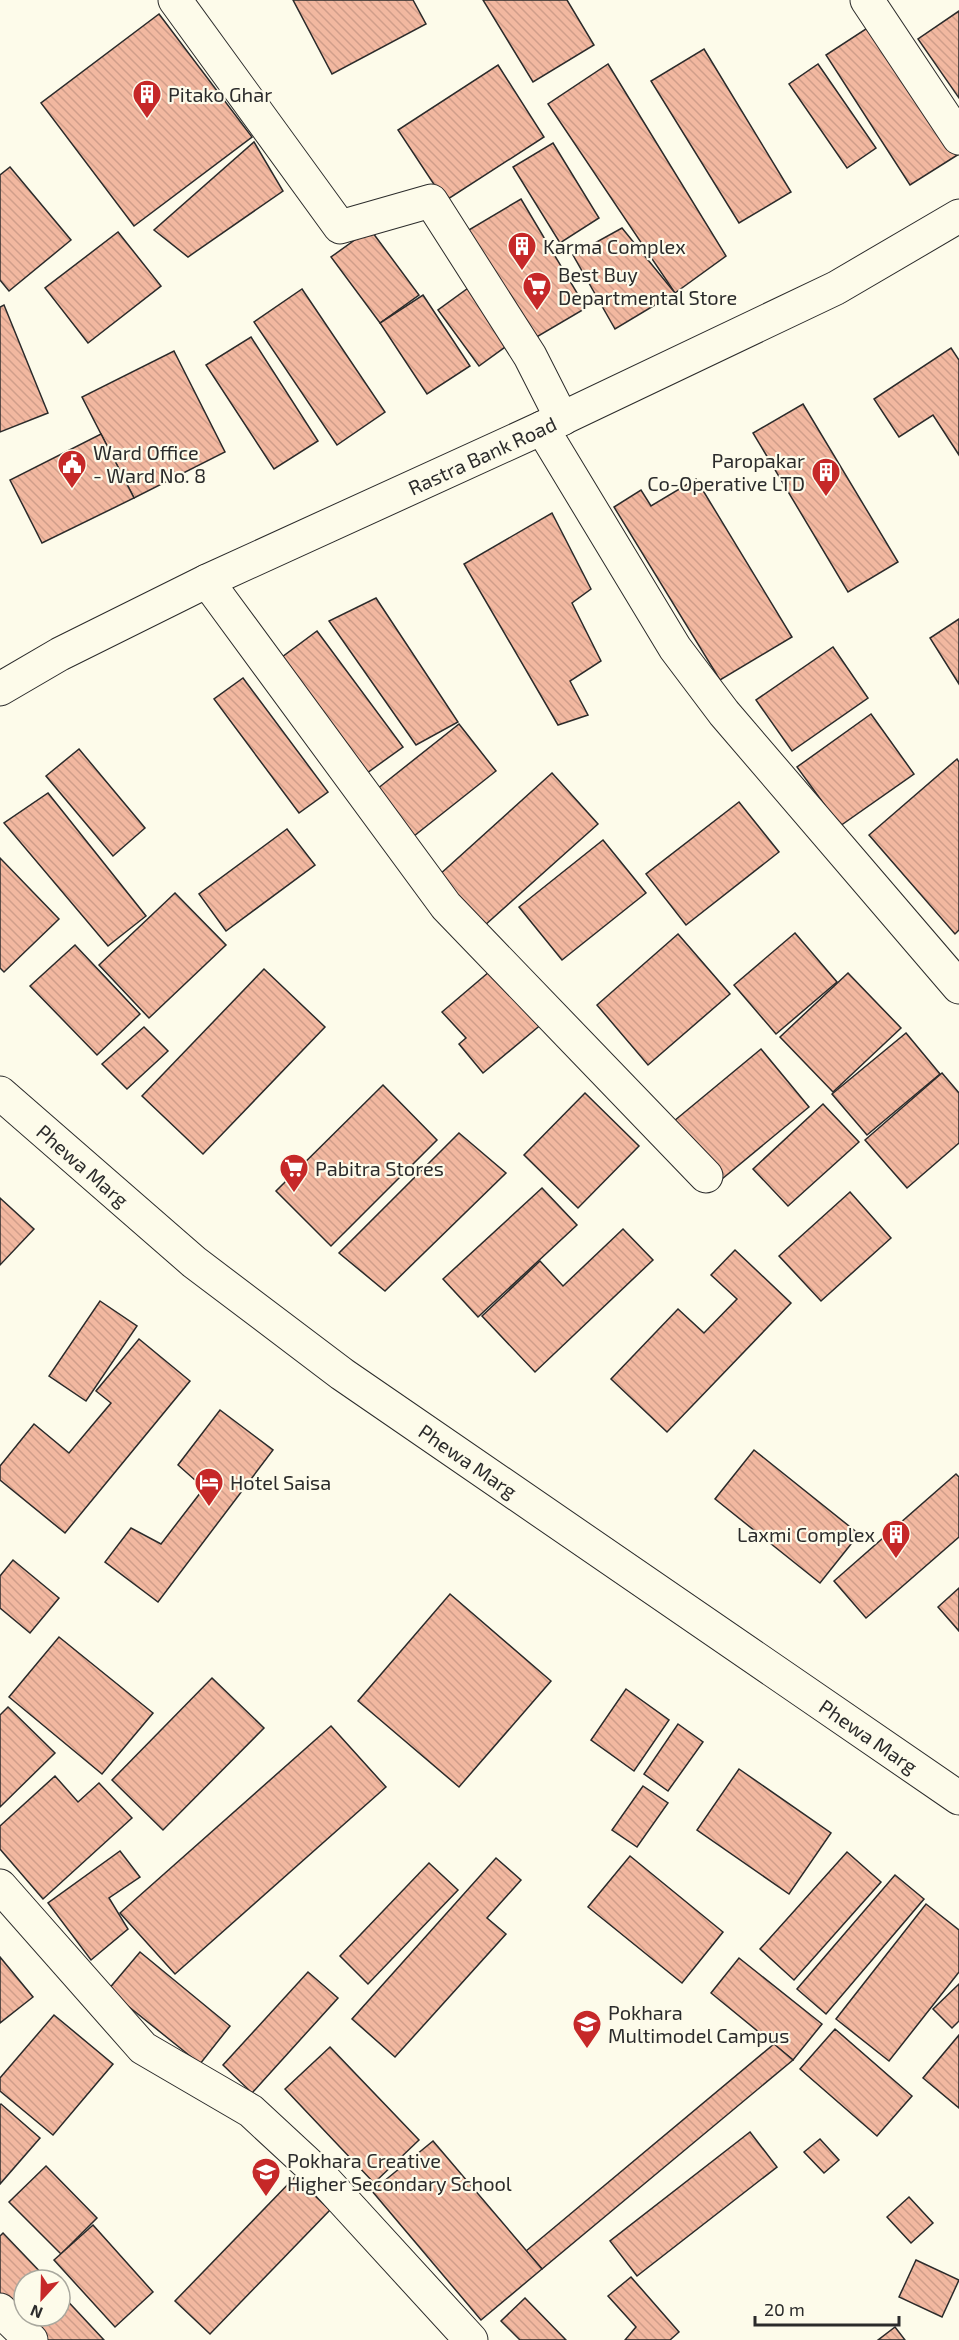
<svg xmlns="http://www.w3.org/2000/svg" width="959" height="2340" viewBox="0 0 959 2340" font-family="'Exo 2',sans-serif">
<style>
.building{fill:url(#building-back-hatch);stroke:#2b2b2b;stroke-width:1.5}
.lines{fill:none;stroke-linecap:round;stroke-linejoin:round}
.minor-casing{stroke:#2b2b2b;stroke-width:35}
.secondary-casing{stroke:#2b2b2b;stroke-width:35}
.trunk-casing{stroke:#2b2b2b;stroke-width:35}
.minor{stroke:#fdfbea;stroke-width:33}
.secondary{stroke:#fdfbea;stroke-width:33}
.trunk{stroke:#fdfbea;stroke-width:33}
.labels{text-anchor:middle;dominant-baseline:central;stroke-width:4.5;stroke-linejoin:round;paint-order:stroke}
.poi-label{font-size:20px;fill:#2b2b2b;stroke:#fdfbea;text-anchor:start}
.street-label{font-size:20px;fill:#2b2b2b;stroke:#fdfbea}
</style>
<defs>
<pattern id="building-back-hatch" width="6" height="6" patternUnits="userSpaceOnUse" patternTransform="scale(1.5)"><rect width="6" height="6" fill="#f2b8a0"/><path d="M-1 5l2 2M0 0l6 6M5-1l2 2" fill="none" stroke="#d09e8a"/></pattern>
</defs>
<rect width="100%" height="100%" fill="#fdfbea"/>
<g class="building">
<polygon points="293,0 413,0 426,24 332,74"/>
<polygon points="483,0 567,0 594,45 533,82"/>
<polygon points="959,11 959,98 918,39"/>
<polygon points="159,14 252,137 134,226 41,103"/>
<polygon points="875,23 959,154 910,185 826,55"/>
<polygon points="704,49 791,192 739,223 651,81"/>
<polygon points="608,64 726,256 675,293 548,104"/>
<polygon points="818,64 876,148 847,168 789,84"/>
<polygon points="498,65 544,137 445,201 398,130"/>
<polygon points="254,142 283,191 188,257 154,230"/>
<polygon points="553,143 599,218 560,243 513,167"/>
<polygon points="10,167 71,240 9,291 0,280 0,175"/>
<polygon points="521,199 586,308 523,345 457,237"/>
<polygon points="622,228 675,293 615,329 573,255"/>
<polygon points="370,229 419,295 380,323 331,257"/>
<polygon points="118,232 161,286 88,343 45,288"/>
<polygon points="471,286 512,342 479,366 438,310"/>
<polygon points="302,289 385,412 337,445 254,322"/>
<polygon points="423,295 470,366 427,394 380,323"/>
<polygon points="4,305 48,413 0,432 0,307"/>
<polygon points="251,337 318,441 274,469 206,365"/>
<polygon points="951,348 959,360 959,455 933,415 899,437 874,399"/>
<polygon points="174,351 225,452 134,498 82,397"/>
<polygon points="803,404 898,562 848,592 753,433"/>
<polygon points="101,434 134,498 42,543 10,480"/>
<polygon points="696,479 792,637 720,680 614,507 641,490 651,506"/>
<polygon points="552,513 591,589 572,603 601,661 570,681 588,715 558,725 464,564"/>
<polygon points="376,598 458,722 416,745 329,621"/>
<polygon points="959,619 959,684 930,638"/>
<polygon points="317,631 403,747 356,781 270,666"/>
<polygon points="833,647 868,698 792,751 756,700"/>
<polygon points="243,678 328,792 299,813 214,699"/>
<polygon points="871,714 914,774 840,826 797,767"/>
<polygon points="459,724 496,771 414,836 377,789"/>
<polygon points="79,749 145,828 113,856 46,776"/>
<polygon points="957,759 959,762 959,930 955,934 869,835"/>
<polygon points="552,773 598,824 484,926 438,876"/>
<polygon points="48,793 146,916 108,946 4,823"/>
<polygon points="739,802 779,852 686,925 646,874"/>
<polygon points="287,829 315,865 226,931 199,894"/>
<polygon points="603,840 646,893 562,960 519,907"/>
<polygon points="0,858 59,919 4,972 0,968"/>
<polygon points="175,893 226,945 149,1018 99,965"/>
<polygon points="795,933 837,982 776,1034 734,985"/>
<polygon points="678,934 730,994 648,1065 597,1005"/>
<polygon points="75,945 140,1014 97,1055 30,986"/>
<polygon points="496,966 543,1023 483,1073 459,1044 466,1038 442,1012"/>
<polygon points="264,969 325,1027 203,1154 142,1096"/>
<polygon points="848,973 901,1028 833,1092 780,1037"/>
<polygon points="144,1027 168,1051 127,1089 102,1064"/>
<polygon points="906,1033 940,1074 867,1135 832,1094"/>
<polygon points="761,1049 809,1107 722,1179 674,1121"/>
<polygon points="942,1073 959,1093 959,1143 907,1188 865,1140"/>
<polygon points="383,1085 437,1140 331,1246 276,1191"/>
<polygon points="585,1093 639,1146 578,1208 524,1155"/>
<polygon points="823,1104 859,1142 788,1206 753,1169"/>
<polygon points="459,1133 506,1173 385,1291 339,1253"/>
<polygon points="542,1188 577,1225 478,1317 443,1279"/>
<polygon points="850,1192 891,1238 821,1301 779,1256"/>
<polygon points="0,1198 34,1229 0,1265"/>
<polygon points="623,1229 653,1260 535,1372 482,1316 540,1261 563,1286"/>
<polygon points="735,1250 791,1303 667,1432 611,1379 678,1309 704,1333 737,1299 711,1275"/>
<polygon points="100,1301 137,1326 86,1401 49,1376"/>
<polygon points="139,1339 190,1381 65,1533 0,1480 0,1466 34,1424 69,1453 111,1403 96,1391"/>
<polygon points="220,1410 273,1450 158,1602 105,1562 131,1528 161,1544 204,1488 178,1465"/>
<polygon points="754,1450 859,1534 820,1583 715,1499"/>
<polygon points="956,1474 959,1477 959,1537 866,1618 834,1581"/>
<polygon points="13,1560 59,1598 30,1633 0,1608 0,1576"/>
<polygon points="959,1588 959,1631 938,1607"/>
<polygon points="450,1594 551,1681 459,1787 358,1701"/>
<polygon points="59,1637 153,1713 102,1774 9,1697"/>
<polygon points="212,1678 264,1728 163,1830 112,1780"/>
<polygon points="626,1689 669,1720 634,1771 591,1740"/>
<polygon points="8,1707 55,1753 0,1807 0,1715"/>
<polygon points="678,1724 703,1742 668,1791 644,1774"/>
<polygon points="331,1726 386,1787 175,1974 120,1913"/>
<polygon points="739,1769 831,1833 789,1894 697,1830"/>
<polygon points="55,1776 78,1802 99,1783 132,1818 43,1899 0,1849 0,1826"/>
<polygon points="643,1786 668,1803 637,1847 612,1830"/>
<polygon points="120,1851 140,1877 109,1898 128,1929 91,1960 48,1903"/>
<polygon points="847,1852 881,1882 794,1980 760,1949"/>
<polygon points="630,1856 723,1932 682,1983 588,1907"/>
<polygon points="496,1858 521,1880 487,1918 506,1934 395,2057 352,2019"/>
<polygon points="429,1863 458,1890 368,1984 340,1956"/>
<polygon points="895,1875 924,1899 826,2014 797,1989"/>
<polygon points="926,1904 959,1930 959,1972 889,2061 836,2019"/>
<polygon points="140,1952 230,2026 200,2064 108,1990"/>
<polygon points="0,1957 33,1997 0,2023"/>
<polygon points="739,1958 822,2024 793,2060 711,1993"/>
<polygon points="308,1972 338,1998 252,2093 223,2065"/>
<polygon points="959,1984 959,2021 952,2028 933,2009"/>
<polygon points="54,2015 113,2064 53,2135 0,2091 0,2078"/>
<polygon points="835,2029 912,2096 877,2136 800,2069"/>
<polygon points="959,2035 959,2108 923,2078"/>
<polygon points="774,2044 793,2060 542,2269 526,2251"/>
<polygon points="330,2047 419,2140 374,2183 285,2089"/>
<polygon points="1,2104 40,2138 0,2184 0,2105"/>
<polygon points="750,2132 777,2167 637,2276 610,2241"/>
<polygon points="820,2139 839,2160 824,2173 804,2152"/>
<polygon points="433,2141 542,2269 481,2320 372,2191"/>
<polygon points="46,2166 97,2218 61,2254 9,2202"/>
<polygon points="295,2177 330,2210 210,2334 175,2301"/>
<polygon points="909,2197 933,2223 911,2243 887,2217"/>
<polygon points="93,2225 153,2292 115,2327 54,2260"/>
<polygon points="3,2233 48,2280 24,2280 24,2316 60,2316 60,2293 104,2340 38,2340 0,2299 0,2236"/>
<polygon points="916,2260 959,2280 942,2317 899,2297"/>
<polygon points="631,2277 679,2332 670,2340 625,2340 636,2327 608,2296"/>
<polygon points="525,2298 566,2340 520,2340 501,2321"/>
<polygon points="895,2327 905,2340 878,2340"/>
</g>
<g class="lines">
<g class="minor-casing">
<g id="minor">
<polyline points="175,0 340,227 431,201 530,356 562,419"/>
<polyline points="867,0 959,138"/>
<polyline points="542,428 675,648 724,713 959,987"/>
<polyline points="207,581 446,906 706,1176"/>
<polyline points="0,1886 143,2048 251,2111 319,2174 471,2340"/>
<polyline points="0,2310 31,2340"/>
</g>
</g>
<g class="secondary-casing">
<g id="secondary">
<path id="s1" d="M 0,689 L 60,654 L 207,581 L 542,428 L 836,288 L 959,216"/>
</g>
</g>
<g class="trunk-casing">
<g id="trunk">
<path id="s2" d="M 0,1093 L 194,1262 L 342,1374 L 959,1798"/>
</g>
</g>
<use href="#minor" class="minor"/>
<use href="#secondary" class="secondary"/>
<use href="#trunk" class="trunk"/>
</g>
<defs>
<g id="building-pin" transform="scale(1.5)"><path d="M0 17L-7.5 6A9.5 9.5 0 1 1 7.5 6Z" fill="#c62828" stroke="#fdfbea"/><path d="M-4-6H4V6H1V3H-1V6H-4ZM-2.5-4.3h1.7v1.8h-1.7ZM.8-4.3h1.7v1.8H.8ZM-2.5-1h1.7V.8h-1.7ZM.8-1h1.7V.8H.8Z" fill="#fff"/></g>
<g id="supermarket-pin" transform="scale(1.5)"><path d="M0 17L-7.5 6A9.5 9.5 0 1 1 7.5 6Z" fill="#c62828" stroke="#fdfbea"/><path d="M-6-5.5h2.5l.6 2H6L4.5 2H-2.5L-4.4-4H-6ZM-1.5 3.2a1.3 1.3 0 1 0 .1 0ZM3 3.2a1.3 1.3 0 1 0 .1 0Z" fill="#fff"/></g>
<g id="civic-pin" transform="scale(1.5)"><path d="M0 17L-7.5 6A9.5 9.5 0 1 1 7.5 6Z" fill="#c62828" stroke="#fdfbea"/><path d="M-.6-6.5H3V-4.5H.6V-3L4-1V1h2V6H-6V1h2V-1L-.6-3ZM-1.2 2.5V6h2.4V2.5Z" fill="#fff"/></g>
<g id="hotel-pin" transform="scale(1.5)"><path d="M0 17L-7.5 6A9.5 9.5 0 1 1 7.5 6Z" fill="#c62828" stroke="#fdfbea"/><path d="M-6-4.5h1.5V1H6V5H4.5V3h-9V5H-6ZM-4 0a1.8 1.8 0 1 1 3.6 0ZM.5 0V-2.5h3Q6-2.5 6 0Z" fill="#fff"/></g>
<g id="school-pin" transform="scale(1.5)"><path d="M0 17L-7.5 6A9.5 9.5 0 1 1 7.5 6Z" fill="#c62828" stroke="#fdfbea"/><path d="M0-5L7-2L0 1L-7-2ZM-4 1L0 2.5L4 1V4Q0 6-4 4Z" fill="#fff"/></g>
</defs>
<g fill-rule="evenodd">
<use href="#building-pin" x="147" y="94"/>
<use href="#building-pin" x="522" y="246"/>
<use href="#supermarket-pin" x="537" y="286"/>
<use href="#civic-pin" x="72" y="464"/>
<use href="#building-pin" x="826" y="472"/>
<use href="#supermarket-pin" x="294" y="1168"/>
<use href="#hotel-pin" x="209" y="1482"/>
<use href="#building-pin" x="896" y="1534"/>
<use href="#school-pin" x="587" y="2024"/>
<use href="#school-pin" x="266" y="2172"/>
</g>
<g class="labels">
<g class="poi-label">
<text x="168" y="94">Pitako Ghar</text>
<text x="543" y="246">Karma Complex</text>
<text x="558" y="274">Best Buy<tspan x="558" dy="23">Departmental Store</tspan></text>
<text x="93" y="452">Ward Office<tspan x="93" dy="23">- Ward No. 8</tspan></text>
<text x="805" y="460" text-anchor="end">Paropakar<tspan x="805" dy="23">Co-Operative LTD</tspan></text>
<text x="315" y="1168">Pabitra Stores</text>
<text x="230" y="1482">Hotel Saisa</text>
<text x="875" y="1534" text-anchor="end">Laxmi Complex</text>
<text x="608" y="2012">Pokhara<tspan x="608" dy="23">Multimodel Campus</tspan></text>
<text x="287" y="2160">Pokhara Creative<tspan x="287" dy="23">Higher Secondary School</tspan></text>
</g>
<g class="street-label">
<text stroke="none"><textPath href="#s1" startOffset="536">Rastra Bank Road</textPath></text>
<text stroke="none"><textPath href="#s2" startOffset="110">Phewa Marg</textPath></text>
<text stroke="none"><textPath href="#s2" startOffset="596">Phewa Marg</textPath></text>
<text stroke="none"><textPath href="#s2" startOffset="1082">Phewa Marg</textPath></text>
</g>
</g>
<g transform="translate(42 2298) rotate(202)"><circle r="28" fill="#fdfbea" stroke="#a9a89e" stroke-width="1.5"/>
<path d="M0-4.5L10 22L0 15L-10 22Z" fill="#c62828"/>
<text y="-9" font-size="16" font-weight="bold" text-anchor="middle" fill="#2b2b2b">N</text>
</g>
<path d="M755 2316v9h144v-9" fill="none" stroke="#2b2b2b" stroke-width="3"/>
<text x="764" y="2316" font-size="18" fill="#2b2b2b" stroke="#fdfbea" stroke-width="4.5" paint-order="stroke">20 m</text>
</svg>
